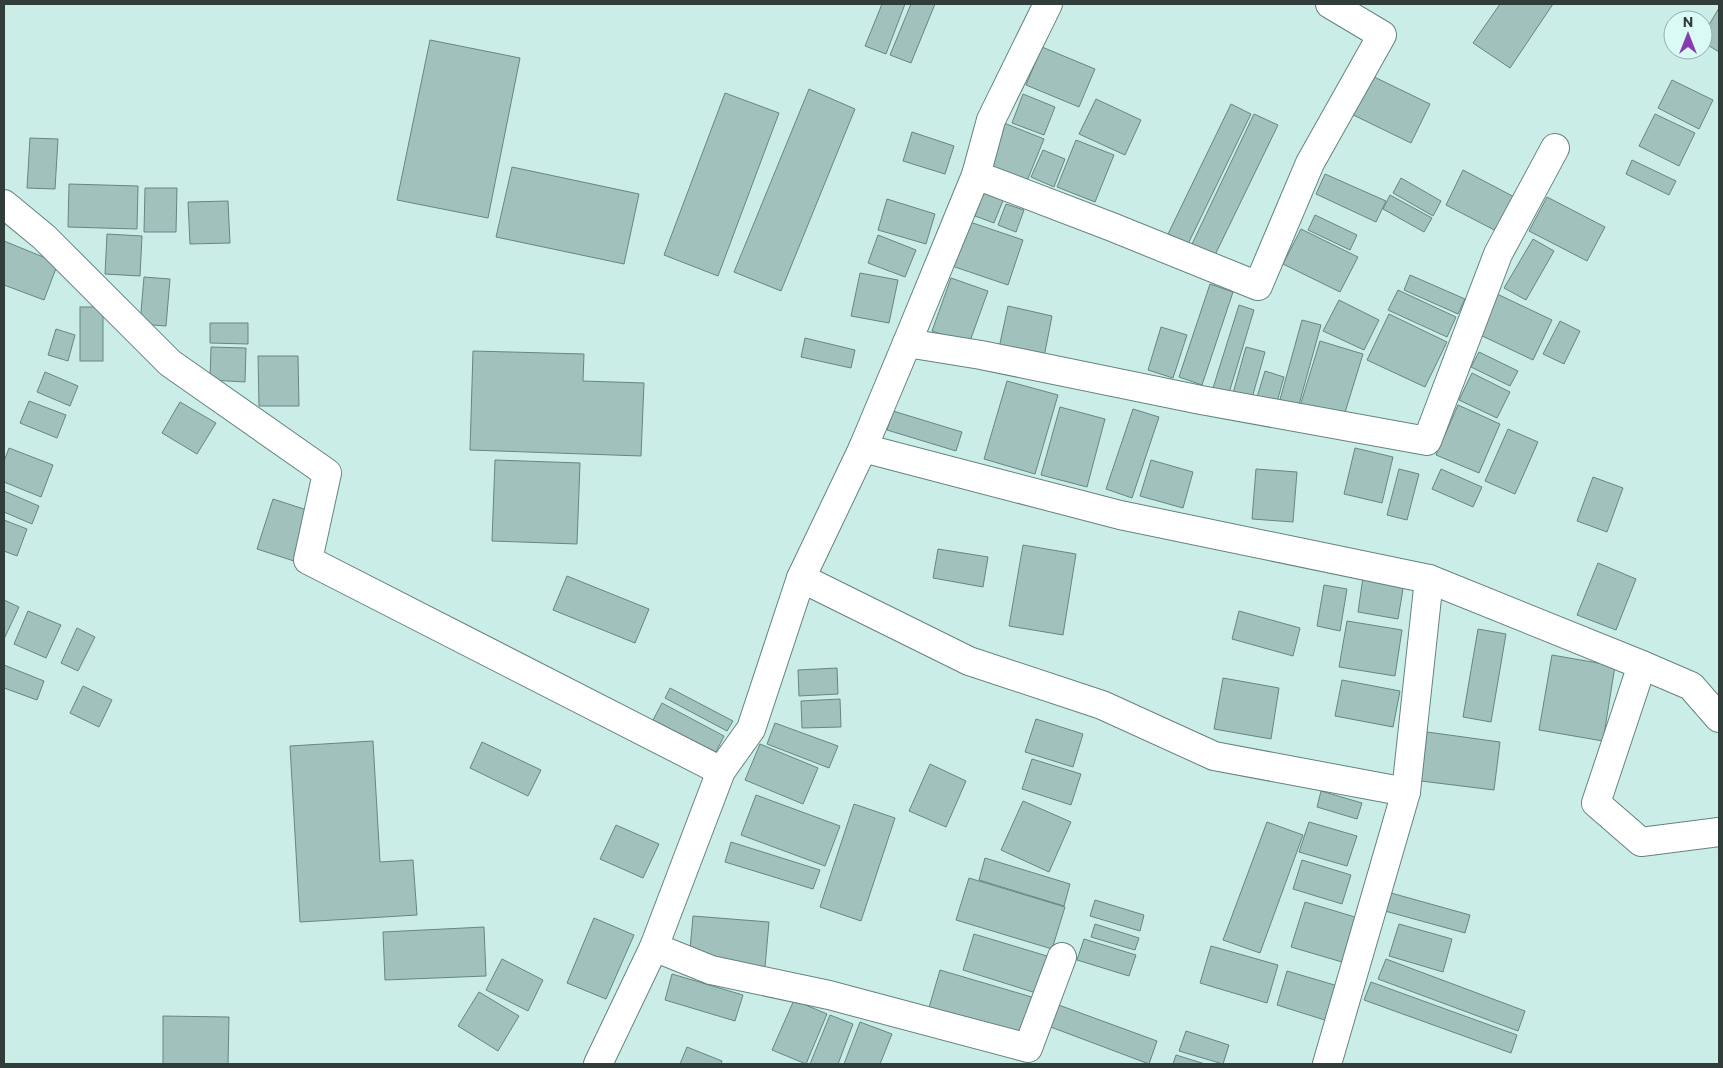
<svg xmlns="http://www.w3.org/2000/svg" width="1723" height="1068" viewBox="0 0 1723 1068" font-family="Commissioner,sans-serif">
<style>
.building{fill:#a0c1bc;stroke:#678682}
.lines{fill:none;stroke-linecap:round;stroke-linejoin:round}
.street-casing{stroke:#64837f;stroke-width:30}
.street{stroke:#fff;stroke-width:28}
</style>
<rect width="100%" height="100%" fill="#cbede8"/>
<g class="building">
<polygon points="882,4 905,4 886,54 865,46"/>
<polygon points="911,4 935,4 911,63 890,55"/>
<polygon points="1500,4 1553,4 1510,68 1473,43"/>
<polygon points="1719,8 1719,52 1703,42 1703,35"/>
<polygon points="430,40 520,58 488,218 397,200"/>
<polygon points="1042,47 1095,69 1079,107 1026,85"/>
<polygon points="1364,72 1430,104 1411,143 1345,111"/>
<polygon points="1672,80 1713,100 1699,129 1658,108"/>
<polygon points="809,89 855,109 781,291 734,272"/>
<polygon points="725,93 779,113 718,276 664,255"/>
<polygon points="1023,94 1055,107 1044,135 1012,123"/>
<polygon points="1096,99 1141,120 1125,155 1079,134"/>
<polygon points="1231,104 1251,114 1188,244 1168,234"/>
<polygon points="1254,114 1278,125 1215,255 1192,244"/>
<polygon points="1655,114 1695,133 1679,166 1639,146"/>
<polygon points="1004,123 1044,139 1027,181 986,164"/>
<polygon points="912,132 954,146 945,174 903,161"/>
<polygon points="30,138 58,139 55,189 27,188"/>
<polygon points="1076,140 1114,155 1095,202 1057,187"/>
<polygon points="1043,150 1065,159 1054,187 1031,177"/>
<polygon points="1632,160 1676,181 1669,195 1626,174"/>
<polygon points="512,167 639,194 624,264 496,237"/>
<polygon points="1463,170 1520,200 1502,234 1446,205"/>
<polygon points="1325,174 1386,201 1376,222 1316,194"/>
<polygon points="1401,178 1441,201 1433,216 1393,193"/>
<polygon points="69,184 138,186 137,229 68,227"/>
<polygon points="145,188 177,188 176,232 144,232"/>
<polygon points="984,191 1004,198 994,223 975,216"/>
<polygon points="1390,195 1432,218 1424,232 1383,209"/>
<polygon points="1547,197 1605,227 1587,261 1529,231"/>
<polygon points="887,199 935,214 926,244 878,230"/>
<polygon points="228,201 230,243 190,244 188,202"/>
<polygon points="1006,204 1024,210 1016,232 998,225"/>
<polygon points="1315,215 1357,235 1350,250 1308,230"/>
<polygon points="964,220 1023,240 1008,285 949,265"/>
<polygon points="1301,229 1358,257 1340,292 1283,264"/>
<polygon points="107,234 142,236 140,276 105,274"/>
<polygon points="878,235 916,250 905,277 868,263"/>
<polygon points="1533,239 1554,251 1526,300 1504,288"/>
<polygon points="4,241 58,263 44,300 4,285"/>
<polygon points="860,273 898,280 889,323 851,316"/>
<polygon points="1410,275 1465,299 1458,314 1404,290"/>
<polygon points="144,277 170,279 166,326 140,324"/>
<polygon points="951,278 988,291 969,344 932,331"/>
<polygon points="1210,284 1233,292 1202,385 1179,377"/>
<polygon points="1398,290 1456,317 1447,337 1388,310"/>
<polygon points="1495,293 1552,320 1533,360 1476,333"/>
<polygon points="1339,300 1379,320 1364,350 1323,331"/>
<polygon points="1239,305 1254,310 1229,393 1213,388"/>
<polygon points="1008,306 1052,316 1044,357 999,348"/>
<rect x="80" y="307" width="23" height="54"/>
<polygon points="1389,314 1447,342 1425,387 1367,360"/>
<polygon points="1302,320 1321,325 1298,408 1279,403"/>
<polygon points="1560,321 1580,331 1564,364 1543,354"/>
<polygon points="210,323 248,323 248,344 210,343"/>
<polygon points="1161,327 1187,335 1173,378 1148,370"/>
<polygon points="56,329 75,335 68,361 48,355"/>
<polygon points="805,338 855,350 851,368 801,357"/>
<polygon points="1320,341 1363,354 1343,419 1300,406"/>
<polygon points="211,347 246,348 245,382 210,380"/>
<polygon points="1246,347 1265,352 1252,398 1233,393"/>
<polygon points="473,351 584,354 583,381 644,383 641,456 470,450"/>
<polygon points="1479,352 1518,371 1510,386 1471,367"/>
<polygon points="258,356 298,356 299,406 259,406"/>
<polygon points="1265,371 1284,377 1277,402 1257,397"/>
<polygon points="45,372 78,386 70,406 37,392"/>
<polygon points="1472,373 1510,392 1497,418 1459,400"/>
<polygon points="1007,381 1058,395 1035,474 984,459"/>
<polygon points="29,401 66,415 57,438 20,423"/>
<polygon points="180,402 216,423 197,454 162,433"/>
<polygon points="1458,405 1500,424 1479,473 1436,455"/>
<polygon points="1060,407 1105,419 1087,487 1041,475"/>
<polygon points="1133,409 1159,417 1132,498 1106,489"/>
<polygon points="893,411 962,432 956,451 887,430"/>
<polygon points="1508,429 1538,442 1515,494 1485,481"/>
<polygon points="9,448 53,465 41,497 4,482 4,461"/>
<polygon points="1355,448 1393,457 1382,503 1344,494"/>
<polygon points="495,460 580,463 577,544 492,541"/>
<polygon points="1151,460 1193,472 1183,508 1140,496"/>
<polygon points="1256,469 1297,472 1293,522 1252,519"/>
<polygon points="1399,469 1419,474 1407,520 1387,515"/>
<polygon points="1441,469 1482,487 1473,507 1432,489"/>
<polygon points="1593,477 1623,488 1607,532 1577,521"/>
<polygon points="4,491 39,506 32,524 4,512"/>
<polygon points="273,499 310,511 294,561 257,549"/>
<polygon points="4,520 27,529 17,556 4,551"/>
<polygon points="1023,545 1076,554 1063,635 1009,626"/>
<polygon points="938,549 988,557 983,587 933,578"/>
<polygon points="1598,563 1636,579 1616,630 1577,615"/>
<polygon points="567,576 649,609 635,643 553,610"/>
<polygon points="1363,577 1404,583 1398,619 1358,612"/>
<polygon points="1324,585 1347,589 1340,631 1317,626"/>
<polygon points="4,600 19,607 4,639"/>
<polygon points="28,611 61,625 46,658 14,644"/>
<polygon points="1239,611 1300,628 1293,656 1232,639"/>
<polygon points="1347,621 1402,630 1395,676 1339,667"/>
<polygon points="77,628 95,637 78,671 61,663"/>
<polygon points="1478,629 1506,634 1491,722 1463,717"/>
<polygon points="1552,655 1615,666 1603,741 1539,730"/>
<polygon points="4,665 44,681 37,700 4,688"/>
<polygon points="837,668 838,694 799,696 798,670"/>
<polygon points="1223,678 1279,688 1271,739 1214,729"/>
<polygon points="1342,680 1400,691 1393,727 1335,716"/>
<polygon points="83,686 112,700 99,727 70,713"/>
<polygon points="670,688 733,721 727,731 665,698"/>
<polygon points="840,699 841,727 802,728 801,701"/>
<polygon points="662,703 724,736 716,752 653,720"/>
<polygon points="1036,719 1083,734 1073,767 1025,752"/>
<polygon points="775,723 838,746 829,768 767,744"/>
<polygon points="1427,732 1500,742 1494,790 1421,781"/>
<polygon points="373,741 380,862 413,860 417,915 300,922 290,746"/>
<polygon points="482,742 541,770 528,796 470,768"/>
<polygon points="760,744 818,768 803,804 745,780"/>
<polygon points="1032,759 1081,774 1071,805 1022,789"/>
<polygon points="930,764 966,781 946,827 909,811"/>
<polygon points="1321,791 1362,803 1357,819 1317,807"/>
<polygon points="756,795 840,826 825,866 741,835"/>
<polygon points="1023,801 1071,822 1049,872 1001,850"/>
<polygon points="854,804 895,818 861,921 820,907"/>
<polygon points="1267,822 1303,835 1260,953 1223,940"/>
<polygon points="1309,822 1357,836 1347,866 1299,852"/>
<polygon points="616,825 659,844 643,878 600,859"/>
<polygon points="731,842 820,870 813,889 725,862"/>
<polygon points="985,858 1070,884 1064,906 979,880"/>
<polygon points="1302,860 1351,875 1342,904 1293,889"/>
<polygon points="969,878 1065,907 1052,949 956,920"/>
<polygon points="1391,893 1470,915 1465,933 1385,911"/>
<polygon points="1095,900 1144,915 1140,931 1090,916"/>
<polygon points="1305,902 1355,917 1342,962 1291,947"/>
<polygon points="693,916 769,922 765,967 689,961"/>
<polygon points="594,918 634,935 606,999 567,983"/>
<polygon points="1095,924 1139,938 1135,950 1091,937"/>
<polygon points="1399,924 1452,939 1443,972 1389,956"/>
<polygon points="484,927 486,976 385,980 383,932"/>
<polygon points="974,934 1047,956 1036,993 963,970"/>
<polygon points="1084,939 1136,955 1129,976 1077,960"/>
<polygon points="1211,946 1278,965 1267,1003 1200,983"/>
<polygon points="502,959 543,980 528,1011 486,990"/>
<polygon points="1386,959 1525,1011 1518,1031 1378,979"/>
<polygon points="940,970 1035,998 1022,1040 928,1011"/>
<polygon points="1287,971 1338,986 1328,1021 1277,1005"/>
<polygon points="672,974 743,995 735,1021 665,1000"/>
<polygon points="1371,982 1517,1035 1511,1053 1364,1000"/>
<polygon points="479,992 519,1016 498,1051 458,1026"/>
<polygon points="794,1000 827,1014 806,1064 772,1050"/>
<polygon points="1056,1004 1157,1041 1149,1064 1048,1026"/>
<polygon points="830,1015 853,1024 838,1064 810,1064"/>
<polygon points="163,1016 229,1017 228,1064 163,1064"/>
<polygon points="860,1022 892,1034 880,1064 844,1064"/>
<polygon points="1186,1031 1229,1045 1223,1064 1179,1051"/>
<polygon points="687,1047 722,1061 721,1064 680,1064"/>
<polygon points="1176,1055 1205,1064 1173,1064"/>
</g>
<g class="lines">
<g class="street-casing">
<g id="street">
<polyline points="976,175 1112,227 1258,286 1310,163 1382,35 1330,4"/>
<polyline points="4,204 44,237 170,363 327,473 308,560 721,771"/>
<polyline points="907,343 981,355 1201,400 1427,441 1498,254 1555,148"/>
<polyline points="863,448 1120,515 1429,579 1406,792 1327,1064"/>
<polyline points="801,578 969,661 1102,705 1214,756 1406,792"/>
<polyline points="1429,579 1642,665 1691,686 1719,718"/>
<polyline points="1642,665 1596,803 1641,842 1719,832"/>
<polyline points="654,947 711,970 829,995 1028,1048 1062,957"/>
<polyline points="598,1064 654,947 721,771 751,729 801,578 863,448 907,343 976,175 991,120 1048,4"/>
</g>
</g>
<use href="#street" class="street"/>
</g>
<rect width="1723" height="1068" fill="none" stroke="#303d3b" stroke-width="10"/>
<g transform="translate(1688 35)"><circle r="24" fill="#d9faf5" stroke="#95aeab"/>
<path d="M0-4L9 19L0 12L-9 19Z" fill="#893cad"/>
<text y="-8" font-size="14" font-weight="bold" text-anchor="middle" fill="#303d3b">N</text>
</g>
</svg>
